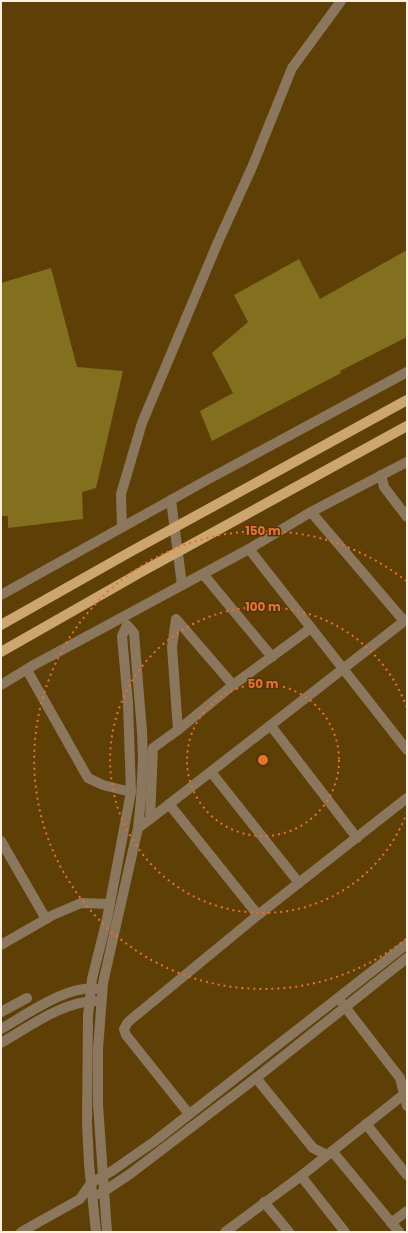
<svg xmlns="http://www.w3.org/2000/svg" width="408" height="1233" viewBox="0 0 408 1233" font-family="Poppins,sans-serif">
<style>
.building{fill:#82701f}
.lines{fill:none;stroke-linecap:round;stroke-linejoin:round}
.minor{stroke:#8a775d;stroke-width:10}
.major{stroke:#cda66f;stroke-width:10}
.ring{fill:none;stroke:#eb702b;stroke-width:2;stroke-dasharray:2 4}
.centre{fill:#eb702b;stroke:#4d3713;stroke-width:2}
.ring-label{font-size:12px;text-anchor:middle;font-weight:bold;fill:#eb702b;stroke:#4d3713;stroke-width:3;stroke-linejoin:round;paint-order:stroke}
</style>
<rect width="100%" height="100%" fill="#5e3f05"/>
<g class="building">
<polygon points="407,250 407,337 340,371 341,373 212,441 200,411 233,393 212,353 248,322 234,295 299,259 320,299"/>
<polygon points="51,268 77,367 123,371 96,488 82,492 83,519 8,528 8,516 1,516 1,283"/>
</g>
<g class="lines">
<g class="minor">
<polyline points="381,475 384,487 407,517"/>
<polyline points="171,500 182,585"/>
<polyline points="311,512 404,621"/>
<polyline points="122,527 121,494 142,423 218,242 253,165 292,68 341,1"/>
<polyline points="249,549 407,750"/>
<polyline points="203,574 272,657"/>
<polyline points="1,595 205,481 407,372"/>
<polyline points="27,670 88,778 103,785 131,792"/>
<polyline points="1,685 32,666 249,549 311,512 407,462"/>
<polyline points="271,726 357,838"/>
<polyline points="178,730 233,685"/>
<polyline points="211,772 299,883"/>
<polyline points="169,804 258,915"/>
<polyline points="150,819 407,619"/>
<polyline points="138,828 150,819 153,748 178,730 172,647 176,619 233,685 311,628"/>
<polyline points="1,841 46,919"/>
<polyline points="1,945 53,915 81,903 110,904"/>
<polyline points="342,1003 400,1078 407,1106"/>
<polyline points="1,1012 27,998"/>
<path d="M 1,1029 C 26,1015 68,984 97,989"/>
<path d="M 1,1043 C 29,1027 63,1001 96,1001"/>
<polyline points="256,1078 313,1148 327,1155"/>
<polyline points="189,1114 126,1035 124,1029 128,1022 258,915 407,798"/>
<polyline points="366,1124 407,1175"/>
<polyline points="332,1151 399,1232"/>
<polyline points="301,1176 345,1232"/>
<polyline points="100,1194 130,1174 256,1078 407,958"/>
<polyline points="264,1202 289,1232"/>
<polyline points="391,1223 407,1211"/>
<polyline points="21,1232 80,1199 91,1183 112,1171 155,1141 407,944"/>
<polyline points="96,1232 89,1164 87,1123 88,1016 92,979 107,919 131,792 128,703 122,636 127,625 134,633 142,732 143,759 141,799 138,828 103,983 98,1049 98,1105 107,1232"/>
<polyline points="225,1232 301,1176 407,1092"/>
</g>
<g class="major">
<polyline points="1,625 130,552 407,400"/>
<polyline points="1,652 143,571 407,426"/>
</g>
</g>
<g class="ring">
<circle cx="263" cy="760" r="76"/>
<path d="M407 812A153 153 0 1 1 407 708"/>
<path d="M406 939A229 229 0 1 1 406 581"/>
</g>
<circle cx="263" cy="760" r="6" class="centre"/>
<g class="ring-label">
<text x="263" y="535">150 m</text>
<text x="263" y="611">100 m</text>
<text x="263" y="688">50 m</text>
</g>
<rect width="408" height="1233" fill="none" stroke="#fef0dd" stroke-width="4"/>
</svg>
